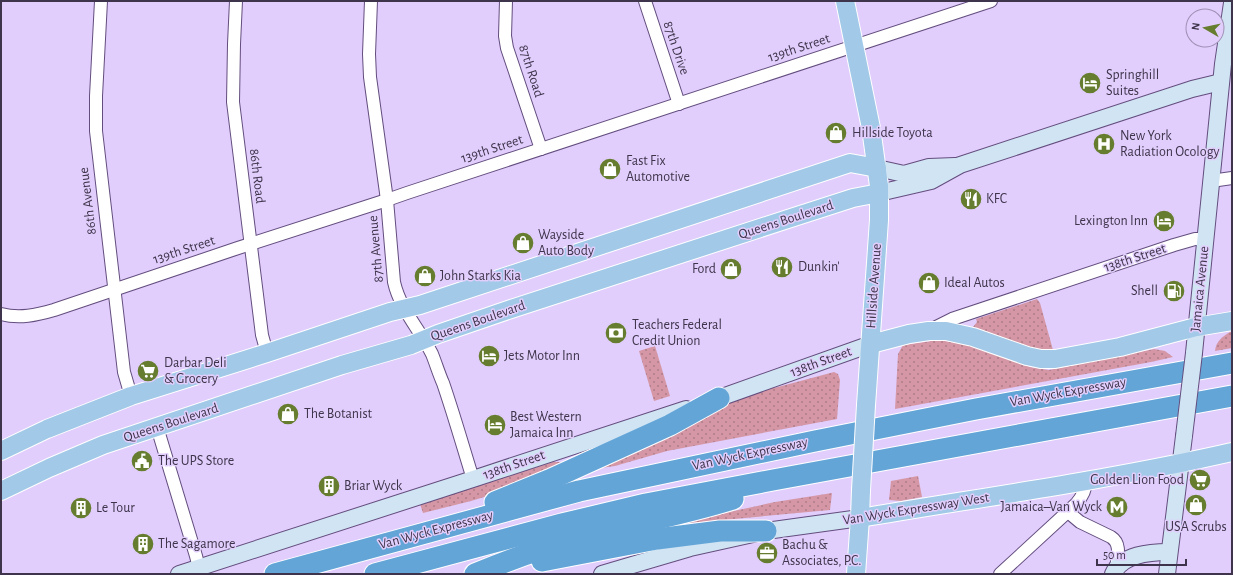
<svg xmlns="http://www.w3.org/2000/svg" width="1233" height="575" viewBox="0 0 1233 575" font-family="'Alegreya Sans',sans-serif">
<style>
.green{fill:url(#green-dots)}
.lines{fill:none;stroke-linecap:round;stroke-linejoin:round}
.minor-casing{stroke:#634d7e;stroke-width:14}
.secondary-casing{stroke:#634d7e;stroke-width:18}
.primary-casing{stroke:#fff;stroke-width:20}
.motorway-casing{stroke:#fff;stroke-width:23}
.minor{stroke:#fff;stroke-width:12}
.secondary{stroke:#d0e4f3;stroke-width:16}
.primary{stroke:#a2c9e8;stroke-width:18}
.motorway{stroke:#64a5d8;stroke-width:21}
.secondary-bridge-casing{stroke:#634d7e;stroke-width:18;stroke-linecap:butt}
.primary-bridge-casing{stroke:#fff;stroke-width:20;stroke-linecap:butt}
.secondary-bridge{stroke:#d0e4f3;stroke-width:16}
.primary-bridge{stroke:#a2c9e8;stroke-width:18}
.labels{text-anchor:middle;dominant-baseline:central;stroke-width:3;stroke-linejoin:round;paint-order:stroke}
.street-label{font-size:14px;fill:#3e344b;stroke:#e1cefc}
.poi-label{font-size:14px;fill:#3e344b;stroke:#e1cefc;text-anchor:start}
</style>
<defs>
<pattern id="green-dots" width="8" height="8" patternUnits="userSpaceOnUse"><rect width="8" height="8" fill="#d597a5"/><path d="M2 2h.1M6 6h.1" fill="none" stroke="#ae7c88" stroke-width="1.8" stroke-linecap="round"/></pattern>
</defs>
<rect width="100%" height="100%" fill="#e1cefc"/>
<g class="green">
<polygon points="1037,299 1040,303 1053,350 1036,350 973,327 977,322 976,319"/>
<path d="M 1230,332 L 1232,332 L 1232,348 L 1215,351 C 1216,341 1222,337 1230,332 Z"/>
<polygon points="938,340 968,344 999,354 1030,367 1049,370 1154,349 1165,351 1173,357 1151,362 895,409 898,354 903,345"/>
<polygon points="655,346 670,396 654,401 639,351"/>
<polygon points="834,372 838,374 840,380 837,419 667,451 615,466 586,470 758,390 778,387"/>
<polygon points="553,462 563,462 563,463 504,491 471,501 423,513 420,504"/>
<polygon points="918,476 922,497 901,501 889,500 891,481"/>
<polygon points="832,493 830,510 690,523 688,521 775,502"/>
</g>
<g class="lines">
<g class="minor-casing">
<g id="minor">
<polyline points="101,1 96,96 96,131 124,372 131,396"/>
<polyline points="236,1 234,44 233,102 262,335 267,353"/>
<path d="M 371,1 L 369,54 L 370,77 L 387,200 L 394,282 C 400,309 420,330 432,354 C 436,364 439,374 443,383 C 454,415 463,447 473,479"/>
<polyline points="506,1 505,36 507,48 541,149"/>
<polyline points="645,1 679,104"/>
<polyline points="1211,181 1232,178"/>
<path d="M 1,314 C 19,319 37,315 54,310 L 238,248 L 387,200 L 407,193 L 991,1"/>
<polyline points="932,329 952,319 1174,245 1195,239 1206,239"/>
<polyline points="157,427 196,556 199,568"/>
<path d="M 1068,512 L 1080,522 L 1111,537 C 1122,544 1117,558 1116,569"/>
<path d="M 1000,574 L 1076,504 C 1082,497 1086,490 1086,481"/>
</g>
</g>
<g class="secondary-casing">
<g id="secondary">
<polyline points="877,168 904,174 929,167 955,166"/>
<polyline points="879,193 931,181 960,165 1192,89 1221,82"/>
<polyline points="1194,353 1223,64 1232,3"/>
<polyline points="708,402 871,344"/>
<polyline points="179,574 473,479 686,409"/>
<polyline points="602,574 690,548 766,531 860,518"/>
<path d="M 1113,574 C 1122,554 1150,552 1169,552"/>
<polyline points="1167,574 1184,436"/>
</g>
</g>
<g class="primary-casing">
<g id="primary">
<polyline points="845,1 871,128 879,186 879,220 866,405"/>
<polyline points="871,344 909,334 929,331 946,331 973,337 1027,356 1041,359 1055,359 1120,347 1196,327 1232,321"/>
<polyline points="1,451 47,429 131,396 267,353 390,312 420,305 850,163 877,168"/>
<polyline points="1,491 49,468 103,445 342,365 411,345 438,334 511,309 794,217 853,198 879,193"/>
<path d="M 860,518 C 984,497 1109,480 1232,452"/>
<polyline points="856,574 860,518 861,490"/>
</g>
</g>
<g class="motorway-casing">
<g id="motorway">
<polyline points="495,502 549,480 670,425 719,398"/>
<polyline points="542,561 657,539 720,531 766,531"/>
<polyline points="275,574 579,491 815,441 976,409 1232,363"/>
<polyline points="375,574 562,524 646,504 773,480 1232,396"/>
<path d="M 475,574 C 509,560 543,547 579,538 C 630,524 682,515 733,499"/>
</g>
</g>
<use href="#minor" class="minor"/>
<use href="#secondary" class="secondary"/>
<use href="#primary" class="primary"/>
<use href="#motorway" class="motorway"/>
<g class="secondary-bridge-casing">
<polyline id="secondary-bridge" points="1184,436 1194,353"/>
</g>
<g class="primary-bridge-casing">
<polyline id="primary-bridge" points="861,490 866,405"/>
</g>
<use href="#secondary-bridge" class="secondary-bridge"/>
<use href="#primary-bridge" class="primary-bridge"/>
</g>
<defs>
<g id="hotel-disc" transform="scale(1.15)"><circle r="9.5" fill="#667c2e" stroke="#e1cefc"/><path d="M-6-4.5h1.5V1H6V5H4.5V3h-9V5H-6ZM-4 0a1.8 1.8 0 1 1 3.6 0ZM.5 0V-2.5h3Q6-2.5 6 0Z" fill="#fff"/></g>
<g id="shop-disc" transform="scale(1.15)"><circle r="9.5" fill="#667c2e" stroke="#e1cefc"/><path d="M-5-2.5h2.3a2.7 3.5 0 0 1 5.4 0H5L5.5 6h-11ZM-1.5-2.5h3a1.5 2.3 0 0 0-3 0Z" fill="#fff"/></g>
<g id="hospital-disc" transform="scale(1.15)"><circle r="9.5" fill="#667c2e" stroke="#e1cefc"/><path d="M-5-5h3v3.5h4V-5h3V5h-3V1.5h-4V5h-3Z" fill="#fff"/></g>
<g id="restaurant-disc" transform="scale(1.15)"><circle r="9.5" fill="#667c2e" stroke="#e1cefc"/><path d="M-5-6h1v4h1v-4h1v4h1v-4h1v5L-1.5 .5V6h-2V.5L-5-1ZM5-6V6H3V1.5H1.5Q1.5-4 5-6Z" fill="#fff"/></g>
<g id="fuel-disc" transform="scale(1.15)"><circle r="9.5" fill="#667c2e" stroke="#e1cefc"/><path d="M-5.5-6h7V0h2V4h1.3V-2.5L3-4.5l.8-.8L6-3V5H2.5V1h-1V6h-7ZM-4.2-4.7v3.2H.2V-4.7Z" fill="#fff"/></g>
<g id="bank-disc" transform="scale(1.15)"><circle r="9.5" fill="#667c2e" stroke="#e1cefc"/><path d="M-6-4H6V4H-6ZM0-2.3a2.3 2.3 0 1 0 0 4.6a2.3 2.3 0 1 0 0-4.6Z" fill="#fff"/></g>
<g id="supermarket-disc" transform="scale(1.15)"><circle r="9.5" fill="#667c2e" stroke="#e1cefc"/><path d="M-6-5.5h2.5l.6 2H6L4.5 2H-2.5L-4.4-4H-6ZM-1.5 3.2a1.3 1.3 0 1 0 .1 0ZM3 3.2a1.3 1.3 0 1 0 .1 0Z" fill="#fff"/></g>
<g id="civic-disc" transform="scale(1.15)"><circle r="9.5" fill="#667c2e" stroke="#e1cefc"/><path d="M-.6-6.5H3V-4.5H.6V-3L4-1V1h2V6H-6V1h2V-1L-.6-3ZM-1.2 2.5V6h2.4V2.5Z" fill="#fff"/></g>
<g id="building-disc" transform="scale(1.15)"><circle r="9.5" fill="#667c2e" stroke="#e1cefc"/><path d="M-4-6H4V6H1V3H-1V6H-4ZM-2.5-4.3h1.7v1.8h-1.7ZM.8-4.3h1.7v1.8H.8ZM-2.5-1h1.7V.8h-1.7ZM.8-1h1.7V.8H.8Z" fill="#fff"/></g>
<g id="metro-disc" transform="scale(1.15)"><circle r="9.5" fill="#667c2e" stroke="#e1cefc"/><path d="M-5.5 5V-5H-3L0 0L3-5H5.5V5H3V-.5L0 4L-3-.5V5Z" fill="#fff"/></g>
<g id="office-disc" transform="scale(1.15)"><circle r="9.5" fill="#667c2e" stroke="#e1cefc"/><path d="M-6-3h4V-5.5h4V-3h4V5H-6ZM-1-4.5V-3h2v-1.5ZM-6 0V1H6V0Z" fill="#fff"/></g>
</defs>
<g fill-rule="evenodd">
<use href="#hotel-disc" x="1090" y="83"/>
<use href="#shop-disc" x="836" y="133"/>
<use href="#hospital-disc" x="1104" y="144"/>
<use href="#shop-disc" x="610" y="169"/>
<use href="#restaurant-disc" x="971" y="199"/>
<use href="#hotel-disc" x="1164" y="221"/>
<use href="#shop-disc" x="523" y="243"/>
<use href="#restaurant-disc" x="782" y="267"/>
<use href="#shop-disc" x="731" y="269"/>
<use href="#shop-disc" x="425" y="276"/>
<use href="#shop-disc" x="929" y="283"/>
<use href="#fuel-disc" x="1174" y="291"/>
<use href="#bank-disc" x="616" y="333"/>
<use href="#hotel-disc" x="489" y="356"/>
<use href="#supermarket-disc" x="148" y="371"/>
<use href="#shop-disc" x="288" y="414"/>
<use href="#hotel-disc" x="495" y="425"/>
<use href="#civic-disc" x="142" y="461"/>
<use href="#supermarket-disc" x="1200" y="480"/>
<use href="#building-disc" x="329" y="486"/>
<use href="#shop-disc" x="1196" y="505"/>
<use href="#metro-disc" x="1117" y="507"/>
<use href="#building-disc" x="81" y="508"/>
<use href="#building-disc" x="143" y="544"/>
<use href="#office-disc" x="767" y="553"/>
</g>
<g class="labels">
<g class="street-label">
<text transform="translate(676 48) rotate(71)">87th Drive</text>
<text transform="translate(799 48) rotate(-18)">139th Street</text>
<text transform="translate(531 71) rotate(72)">87th Road</text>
<text transform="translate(492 149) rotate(-18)">139th Street</text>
<text transform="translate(257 176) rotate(83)">86th Road</text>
<text transform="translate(88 201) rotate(-97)">86th Avenue</text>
<text transform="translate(786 220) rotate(-18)">Queens Boulevard</text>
<text transform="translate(376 249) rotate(-95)">87th Avenue</text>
<text transform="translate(184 250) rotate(-18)">139th Street</text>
<text transform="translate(1135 258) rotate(-18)">138th Street</text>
<text transform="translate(874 286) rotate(-86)">Hillside Avenue</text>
<text transform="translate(1200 289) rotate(-84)">Jamaica Avenue</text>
<text transform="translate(478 321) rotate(-19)">Queens Boulevard</text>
<text transform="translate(821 362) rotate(-20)">138th Street</text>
<text transform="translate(1068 392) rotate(-10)">Van Wyck Expressway</text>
<text transform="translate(171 423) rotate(-18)">Queens Boulevard</text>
<text transform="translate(750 454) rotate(-12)">Van Wyck Expressway</text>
<text transform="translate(514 465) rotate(-19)">138th Street</text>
<text transform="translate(916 509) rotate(-9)">Van Wyck Expressway West</text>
<text transform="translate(436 530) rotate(-15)">Van Wyck Expressway</text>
</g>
<g class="poi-label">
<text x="1106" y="75">Springhill<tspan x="1106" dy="16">Suites</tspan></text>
<text x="852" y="133">Hillside Toyota</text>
<text x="1120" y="136">New York<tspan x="1120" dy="16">Radiation Ocology</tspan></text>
<text x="626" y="161">Fast Fix<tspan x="626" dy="16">Automotive</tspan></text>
<text x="986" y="199">KFC</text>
<text x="1148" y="221" text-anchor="end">Lexington Inn</text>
<text x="538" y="235">Wayside<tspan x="538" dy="16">Auto Body</tspan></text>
<text x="798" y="267">Dunkin'</text>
<text x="716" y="269" text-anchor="end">Ford</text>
<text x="440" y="276">John Starks Kia</text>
<text x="944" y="283">Ideal Autos</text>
<text x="1158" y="291" text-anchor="end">Shell</text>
<text x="632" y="325">Teachers Federal<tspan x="632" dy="16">Credit Union</tspan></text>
<text x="504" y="356">Jets Motor Inn</text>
<text x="164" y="363">Darbar Deli<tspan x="164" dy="16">&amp; Grocery</tspan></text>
<text x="304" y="414">The Botanist</text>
<text x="510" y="417">Best Western<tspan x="510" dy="16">Jamaica Inn</tspan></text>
<text x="158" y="461">The UPS Store</text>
<text x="1184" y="480" text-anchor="end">Golden Lion Food</text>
<text x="344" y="486">Briar Wyck</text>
<text x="1102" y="507" text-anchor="end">Jamaica–Van Wyck</text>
<text x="96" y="508">Le Tour</text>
<text x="1196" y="527" text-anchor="middle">USA Scrubs</text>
<text x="158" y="544">The Sagamore</text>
<text x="782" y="545">Bachu &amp;<tspan x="782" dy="16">Associates, P.C.</tspan></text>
</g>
</g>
<rect width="1233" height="575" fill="none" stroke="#3e344b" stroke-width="4"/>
<g transform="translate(1205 28) rotate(279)"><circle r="19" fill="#e1cefc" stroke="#a090b5"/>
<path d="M0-3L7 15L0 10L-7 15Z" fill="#667c2e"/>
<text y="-6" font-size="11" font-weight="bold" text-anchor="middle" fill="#3e344b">N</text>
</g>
<path d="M1097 559v6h89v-6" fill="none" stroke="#3e344b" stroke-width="2"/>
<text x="1103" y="559" font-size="12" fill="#3e344b" stroke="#e1cefc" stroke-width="3" paint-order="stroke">50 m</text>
</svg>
